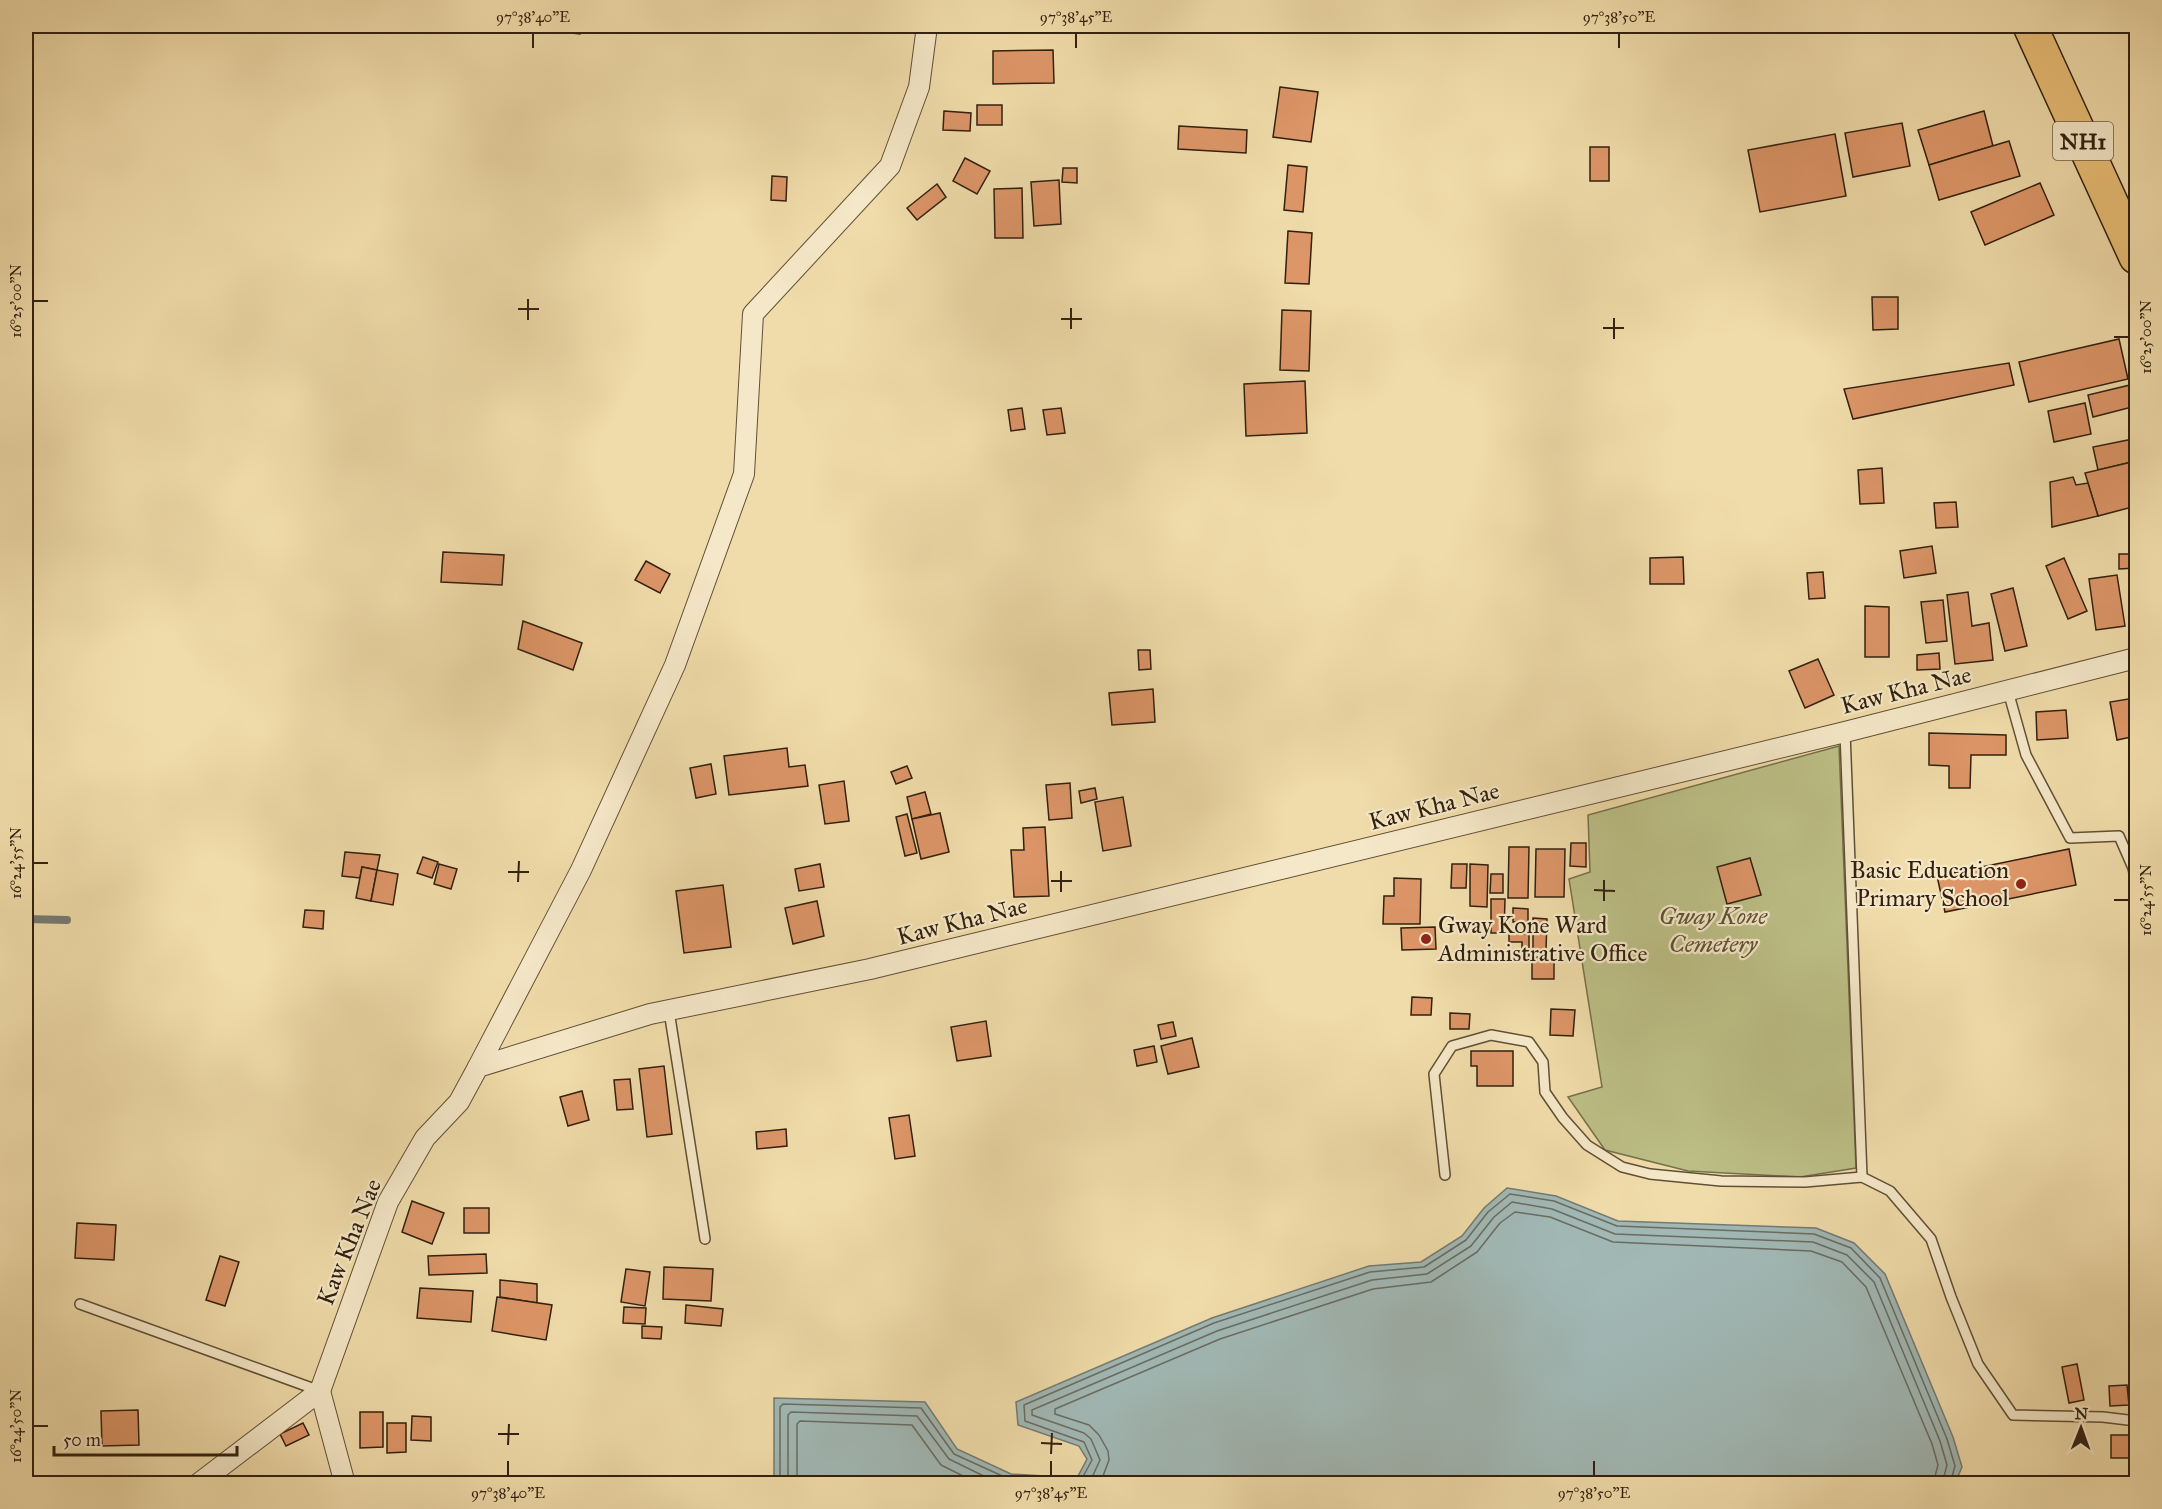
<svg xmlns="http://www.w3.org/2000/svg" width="2162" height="1509" viewBox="0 0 2162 1509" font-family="'IM FELL Great Primer',serif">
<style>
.green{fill:#bcbf86;stroke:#76704a;stroke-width:1.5}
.water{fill:#a1b8b5;stroke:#747b73;stroke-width:1.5}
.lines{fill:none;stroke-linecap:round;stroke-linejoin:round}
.shore{stroke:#696c62;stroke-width:1.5}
.stream{stroke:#747b73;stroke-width:8}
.building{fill:#dd9668;stroke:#31200f;stroke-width:1.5}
.lane-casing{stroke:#614f36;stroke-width:12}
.street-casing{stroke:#614f36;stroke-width:22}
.highway-casing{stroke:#31200f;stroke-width:36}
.lane{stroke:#f5e8c8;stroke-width:9}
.street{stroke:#f5e8c8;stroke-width:20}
.highway{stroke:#e8be75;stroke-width:33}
.ticks{fill:none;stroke:#31200f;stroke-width:2}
.poi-dot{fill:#8f2418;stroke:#f5e8c8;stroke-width:2}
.labels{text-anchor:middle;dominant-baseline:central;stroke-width:4.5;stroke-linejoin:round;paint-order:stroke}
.shield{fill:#f5e8c8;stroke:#6c5c46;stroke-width:1.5}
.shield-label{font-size:22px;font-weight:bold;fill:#31200f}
.street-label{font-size:24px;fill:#31200f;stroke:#f5e8c8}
.poi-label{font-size:24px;fill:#31200f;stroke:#f5e8c8;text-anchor:end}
.park-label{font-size:24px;font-style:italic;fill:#5b5033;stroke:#f5e8c8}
.neatline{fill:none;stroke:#31200f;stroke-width:2}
.ticks-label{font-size:15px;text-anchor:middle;fill:#31200f}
</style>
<rect width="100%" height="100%" fill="#f0dcaa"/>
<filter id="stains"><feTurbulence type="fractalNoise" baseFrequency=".00333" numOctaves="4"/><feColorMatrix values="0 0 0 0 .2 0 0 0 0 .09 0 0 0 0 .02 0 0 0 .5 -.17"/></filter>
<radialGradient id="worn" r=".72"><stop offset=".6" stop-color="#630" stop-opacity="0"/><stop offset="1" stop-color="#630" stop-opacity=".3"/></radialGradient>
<polygon class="green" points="1839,746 1856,1168 1800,1177 1688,1171 1605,1150 1568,1097 1602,1087 1569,879 1590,872 1588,815"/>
<polygon class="water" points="1507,1188 1556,1196 1618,1221 1816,1228 1854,1243 1885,1274 1953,1437 1962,1467 1955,1483 774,1483 774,1398 925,1402 957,1449 1011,1474 1077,1478 1087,1459 1079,1446 1018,1425 1016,1402 1212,1318 1369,1266 1421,1262 1462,1236 1484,1208"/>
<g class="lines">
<g class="shore">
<polyline points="780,1484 780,1407 783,1404 921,1408 954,1454 1009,1479 1065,1484"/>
<polyline points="788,1484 788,1415 791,1412 917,1416 949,1459 1000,1484"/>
<polyline points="797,1484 797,1424 800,1421 912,1425 941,1465 979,1484"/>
<polyline points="1079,1484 1092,1460 1084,1442 1025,1421 1024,1405 1214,1323 1370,1272 1424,1267 1466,1240 1488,1212 1510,1194 1554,1201 1617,1226 1814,1234 1851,1248 1880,1278 1947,1439 1955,1466 1950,1484"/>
<polyline points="1089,1484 1100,1460 1091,1439 1084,1433 1032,1415 1032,1410 1217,1331 1372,1280 1427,1274 1471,1246 1494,1217 1512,1202 1552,1209 1615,1234 1813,1242 1847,1255 1874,1282 1940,1441 1947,1465 1942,1484"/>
<polyline points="1100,1484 1109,1460 1108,1451 1099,1435 1089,1425 1055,1414 1055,1409 1220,1339 1373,1289 1431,1282 1477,1252 1500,1223 1515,1212 1550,1217 1613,1242 1811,1251 1842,1262 1866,1287 1932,1444 1938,1465 1933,1484"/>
</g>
<polyline class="stream" points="26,919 67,920"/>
</g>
<g class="building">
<polygon points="524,26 581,26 580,34 523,28"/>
<polygon points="1053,50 1054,83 993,84 993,51"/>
<polygon points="1280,87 1318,92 1311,142 1273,137"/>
<rect x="977" y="105" width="25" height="20"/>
<polygon points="944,111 971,113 970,131 943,130"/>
<polygon points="1984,111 1993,146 1929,165 1918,130"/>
<polygon points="1902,123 1910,166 1853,177 1845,133"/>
<polygon points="1179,126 1247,130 1246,153 1178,149"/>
<polygon points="1835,134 1846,196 1760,212 1748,150"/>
<polygon points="2009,141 2020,176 1939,200 1929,165"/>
<rect x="1590" y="147" width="19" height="34"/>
<polygon points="965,158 990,171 977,194 953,181"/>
<polygon points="1288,165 1307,167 1303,212 1284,210"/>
<polygon points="1063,168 1077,168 1077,183 1062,182"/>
<polygon points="772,176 787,177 786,201 771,200"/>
<polygon points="1059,180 1061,224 1034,226 1031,182"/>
<polygon points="2040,183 2054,215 1985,245 1971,212"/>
<polygon points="937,184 946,197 917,220 907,208"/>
<polygon points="1022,188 1023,238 995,238 994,189"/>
<polygon points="1288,231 1312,233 1309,284 1285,283"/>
<polygon points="1872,297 1898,297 1898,329 1873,330"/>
<polygon points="1282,310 1311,311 1309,371 1280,370"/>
<polygon points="2119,339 2128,379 2029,402 2019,362"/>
<polygon points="2009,363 2014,385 1853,419 1844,389"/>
<polygon points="1305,381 1307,433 1246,436 1244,384"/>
<polygon points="2130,385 2136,406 2093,417 2088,395"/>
<polygon points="2085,403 2091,434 2054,442 2048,411"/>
<polygon points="1022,408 1025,429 1011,431 1008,410"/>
<polygon points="1061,408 1065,433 1047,435 1043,410"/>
<polygon points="2133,439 2136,461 2098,470 2093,447"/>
<polygon points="2136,461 2136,506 2098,516 2085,473"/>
<polygon points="1882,468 1884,503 1860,504 1858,470"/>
<polygon points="2073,477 2076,485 2088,483 2098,516 2052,527 2050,482"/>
<polygon points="1956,502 1958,527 1936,528 1934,503"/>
<polygon points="1932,546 1936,573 1904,578 1900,551"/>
<polygon points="443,552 504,555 502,585 441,582"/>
<polygon points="2119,554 2136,554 2136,568 2119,569"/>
<polygon points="1683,557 1684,584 1650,584 1650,558"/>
<polygon points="2064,558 2087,611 2068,619 2046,566"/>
<polygon points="646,561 670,574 660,593 635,580"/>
<polygon points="1823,572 1825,598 1809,599 1807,573"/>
<polygon points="2117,575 2125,626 2096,630 2089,579"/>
<polygon points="2013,588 2027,646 2005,651 1991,594"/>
<polygon points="1968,592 1972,626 1989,623 1993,660 1955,664 1947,595"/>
<polygon points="2136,597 2136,620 2131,598"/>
<polygon points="1943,600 1947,641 1926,643 1921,602"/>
<polygon points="1865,606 1889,607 1889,657 1865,657"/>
<polygon points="523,621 582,643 573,670 518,649"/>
<polygon points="1138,650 1150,650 1151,669 1139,670"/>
<polygon points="1939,653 1940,669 1917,670 1917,655"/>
<polygon points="1818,659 1834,695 1805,708 1789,671"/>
<polygon points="1153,689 1155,722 1112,725 1109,693"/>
<polygon points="2134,698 2136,712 2136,736 2117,740 2110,702"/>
<polygon points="2066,710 2068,738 2037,740 2036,712"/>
<polygon points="1929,733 2006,735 2006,755 1971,755 1970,788 1949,788 1949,766 1929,765"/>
<polygon points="787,748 789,767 805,765 808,786 729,795 724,756"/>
<polygon points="711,764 716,794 696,798 690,768"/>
<polygon points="907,766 912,778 896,784 891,772"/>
<polygon points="844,781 849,821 825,824 819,785"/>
<polygon points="1070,783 1072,818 1049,820 1046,785"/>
<polygon points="1095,788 1097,799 1081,803 1079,791"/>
<polygon points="925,792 931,814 912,819 907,797"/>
<polygon points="1123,797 1131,846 1103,851 1095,802"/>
<polygon points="940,813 949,852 921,859 912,819"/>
<polygon points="907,814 917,853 905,856 896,817"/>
<polygon points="1045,827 1049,896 1014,897 1011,850 1024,850 1023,828"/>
<polygon points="1571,843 1586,843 1586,867 1570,866"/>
<polygon points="1509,847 1529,847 1528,898 1508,898"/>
<polygon points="1536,849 1565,849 1564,897 1535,897"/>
<polygon points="2069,849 2076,885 1945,912 1937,876"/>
<polygon points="345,852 380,855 377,870 362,867 360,878 342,876"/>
<polygon points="423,857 438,862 432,878 417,873"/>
<polygon points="1750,858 1761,895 1727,904 1717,867"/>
<polygon points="439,864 457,869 451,889 434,884"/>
<polygon points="820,864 824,887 799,891 795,869"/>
<polygon points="1452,864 1467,864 1466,888 1451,888"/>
<polygon points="1470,864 1488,865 1487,907 1470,906"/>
<polygon points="362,867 377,870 371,901 356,898"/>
<polygon points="377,870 398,874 393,905 371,901"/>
<polygon points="1491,874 1503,874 1503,893 1490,893"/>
<polygon points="1394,878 1421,879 1420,924 1383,924 1384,896 1394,896"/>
<polygon points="723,885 731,947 684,953 676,891"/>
<polygon points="1491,899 1505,899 1504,933 1491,933"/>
<polygon points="817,901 824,936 793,944 785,908"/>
<polygon points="1513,908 1528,909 1528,922 1513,922"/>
<polygon points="305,910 324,911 323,929 303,927"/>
<polygon points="1533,918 1547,919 1546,950 1533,950"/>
<polygon points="1435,927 1436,949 1402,950 1401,928"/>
<polygon points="1509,933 1529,934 1529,957 1522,957 1522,942 1509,942"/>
<polygon points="1532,957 1554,958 1554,979 1532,979"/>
<polygon points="1412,997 1432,998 1431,1015 1411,1015"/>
<polygon points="1551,1009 1575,1010 1573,1036 1550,1035"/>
<polygon points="1450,1013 1470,1014 1469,1029 1450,1029"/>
<polygon points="986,1021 991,1056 957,1061 951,1027"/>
<polygon points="1173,1022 1176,1036 1161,1039 1158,1025"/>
<polygon points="1192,1038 1199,1067 1168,1074 1161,1046"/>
<polygon points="1154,1046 1157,1062 1137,1066 1134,1050"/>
<polygon points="1471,1051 1513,1051 1513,1086 1477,1086 1477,1066 1471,1066"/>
<polygon points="664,1066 672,1134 647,1137 639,1069"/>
<polygon points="630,1079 633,1109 617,1110 614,1080"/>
<polygon points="582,1091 589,1120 568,1126 560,1097"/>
<polygon points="909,1115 915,1156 895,1159 889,1118"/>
<polygon points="786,1129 787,1146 757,1149 756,1132"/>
<polygon points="412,1201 444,1213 432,1244 402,1232"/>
<rect x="464" y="1208" width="25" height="25"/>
<polygon points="77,1223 116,1225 114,1260 75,1258"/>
<polygon points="486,1254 487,1273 429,1275 428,1256"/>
<polygon points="220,1256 239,1262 225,1306 206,1300"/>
<polygon points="664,1267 713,1269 711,1301 663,1299"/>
<polygon points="626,1269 650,1272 645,1306 621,1302"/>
<polygon points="500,1280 537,1284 537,1303 500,1297"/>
<polygon points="420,1288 473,1291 471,1322 417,1318"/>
<polygon points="497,1297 552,1305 546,1340 492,1331"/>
<polygon points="686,1305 723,1309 721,1326 685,1323"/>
<polygon points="624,1307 646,1308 645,1324 623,1323"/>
<polygon points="642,1326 662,1327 661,1339 642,1338"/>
<polygon points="2077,1364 2084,1400 2069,1403 2062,1367"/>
<polygon points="2127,1385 2129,1405 2110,1406 2109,1386"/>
<polygon points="138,1410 139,1445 102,1446 101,1411"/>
<polygon points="360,1412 383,1412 383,1447 360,1448"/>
<polygon points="412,1416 431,1417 431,1441 411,1440"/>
<polygon points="303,1423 309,1435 286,1446 280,1434"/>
<polygon points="387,1423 406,1423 406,1452 387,1453"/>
<rect x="2111" y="1435" width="25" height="23"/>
</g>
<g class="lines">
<g class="lane-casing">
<g id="lane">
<polyline points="2008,691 2026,755 2070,838 2119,836 2133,868 2136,882"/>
<polyline points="1845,732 1862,1177"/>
<polyline points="669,1011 705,1239"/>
<polyline points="1445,1175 1434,1074 1452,1046 1491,1035 1529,1042 1543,1062 1545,1092 1563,1118 1587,1145 1622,1167 1650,1174 1721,1181 1805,1182 1862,1177 1890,1191 1931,1239 1951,1297 1978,1364 2013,1415 2103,1417 2136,1421"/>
<polyline points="80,1304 320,1391"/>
</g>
</g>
<g class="street-casing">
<g id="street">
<polyline points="478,1067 581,870 675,665 744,474 753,314 890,166 919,87 927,26"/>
<polyline points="320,1391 345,1484"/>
<polyline points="198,1484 320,1391 388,1202 425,1138 459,1102 478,1067 650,1014 870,969 1845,732 2136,658"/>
</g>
</g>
<g class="highway-casing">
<polyline id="highway" points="2030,26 2136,257"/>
</g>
<use href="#lane" class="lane"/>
<use href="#street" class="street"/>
<use href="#highway" class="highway"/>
</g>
<path class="ticks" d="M 533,48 L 533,33M 1076,48 L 1076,33M 1619,48 L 1619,33M 33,301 L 48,301M 518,309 L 539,309M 1061,319 L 1082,319M 528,320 L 528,299M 1603,328 L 1624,328M 1071,329 L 1071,308M 2114,337 L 2129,337M 1614,339 L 1614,318M 33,863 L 48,863M 508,872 L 529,872M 1051,881 L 1072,881M 518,882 L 519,861M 1594,890 L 1615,891M 1061,892 L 1061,871M 2114,900 L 2129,900M 1604,901 L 1604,880M 33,1426 L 48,1426M 498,1434 L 519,1434M 1041,1443 L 1062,1444M 508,1445 L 509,1424M 1051,1454 L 1052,1433M 508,1476 L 508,1461M 1051,1476 L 1051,1461M 1594,1476 L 1594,1461"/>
<g class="poi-dot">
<circle cx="2021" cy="884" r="6"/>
<circle cx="1426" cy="939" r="6"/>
</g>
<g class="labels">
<rect class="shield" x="2053" y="122" width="60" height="38" rx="4.5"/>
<g class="shield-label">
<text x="2083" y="141">NH1</text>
</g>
<g class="street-label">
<text transform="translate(1906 690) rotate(-14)">Kaw Kha Nae</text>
<text transform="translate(1434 806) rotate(-14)">Kaw Kha Nae</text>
<text transform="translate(962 921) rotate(-14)">Kaw Kha Nae</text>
<text transform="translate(349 1242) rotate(-68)">Kaw Kha Nae</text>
</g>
<g class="poi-label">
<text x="2009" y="870">Basic Education<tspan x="2009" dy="28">Primary School</tspan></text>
<text x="1438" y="925" text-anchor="start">Gway Kone Ward<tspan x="1438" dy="28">Administrative Office</tspan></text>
</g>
<g class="park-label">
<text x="1713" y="916">Gway Kone<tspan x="1713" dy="28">Cemetery</tspan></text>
</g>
</g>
<rect width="2162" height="1509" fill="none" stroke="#f0dcaa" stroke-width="66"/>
<g transform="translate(2081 1428) rotate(1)" stroke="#f5e8c8" stroke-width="4.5" paint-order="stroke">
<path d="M0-4.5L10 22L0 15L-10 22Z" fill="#31200f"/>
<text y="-9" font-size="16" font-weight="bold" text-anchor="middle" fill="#31200f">N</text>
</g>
<path d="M54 1446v9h183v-9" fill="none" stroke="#31200f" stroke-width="3"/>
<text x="63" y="1446" font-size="18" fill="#31200f" stroke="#f5e8c8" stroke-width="4.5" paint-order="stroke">50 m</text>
<rect x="33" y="33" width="2096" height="1443" class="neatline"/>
<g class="ticks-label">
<text x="533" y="22">97°38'40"E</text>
<text x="1076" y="22">97°38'45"E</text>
<text x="1619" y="22">97°38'50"E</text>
<text transform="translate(16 301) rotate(-90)" y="5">16°25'00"N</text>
<text transform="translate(2146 337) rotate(-90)" y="5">16°25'00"N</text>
<text transform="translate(16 863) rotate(-90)" y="5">16°24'55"N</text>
<text transform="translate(2146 900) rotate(-90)" y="5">16°24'55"N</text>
<text transform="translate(16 1426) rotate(-90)" y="5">16°24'50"N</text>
<text x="508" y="1498">97°38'40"E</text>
<text x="1051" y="1498">97°38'45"E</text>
<text x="1594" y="1498">97°38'50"E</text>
</g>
<rect width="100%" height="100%" filter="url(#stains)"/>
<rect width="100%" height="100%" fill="url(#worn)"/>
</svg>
